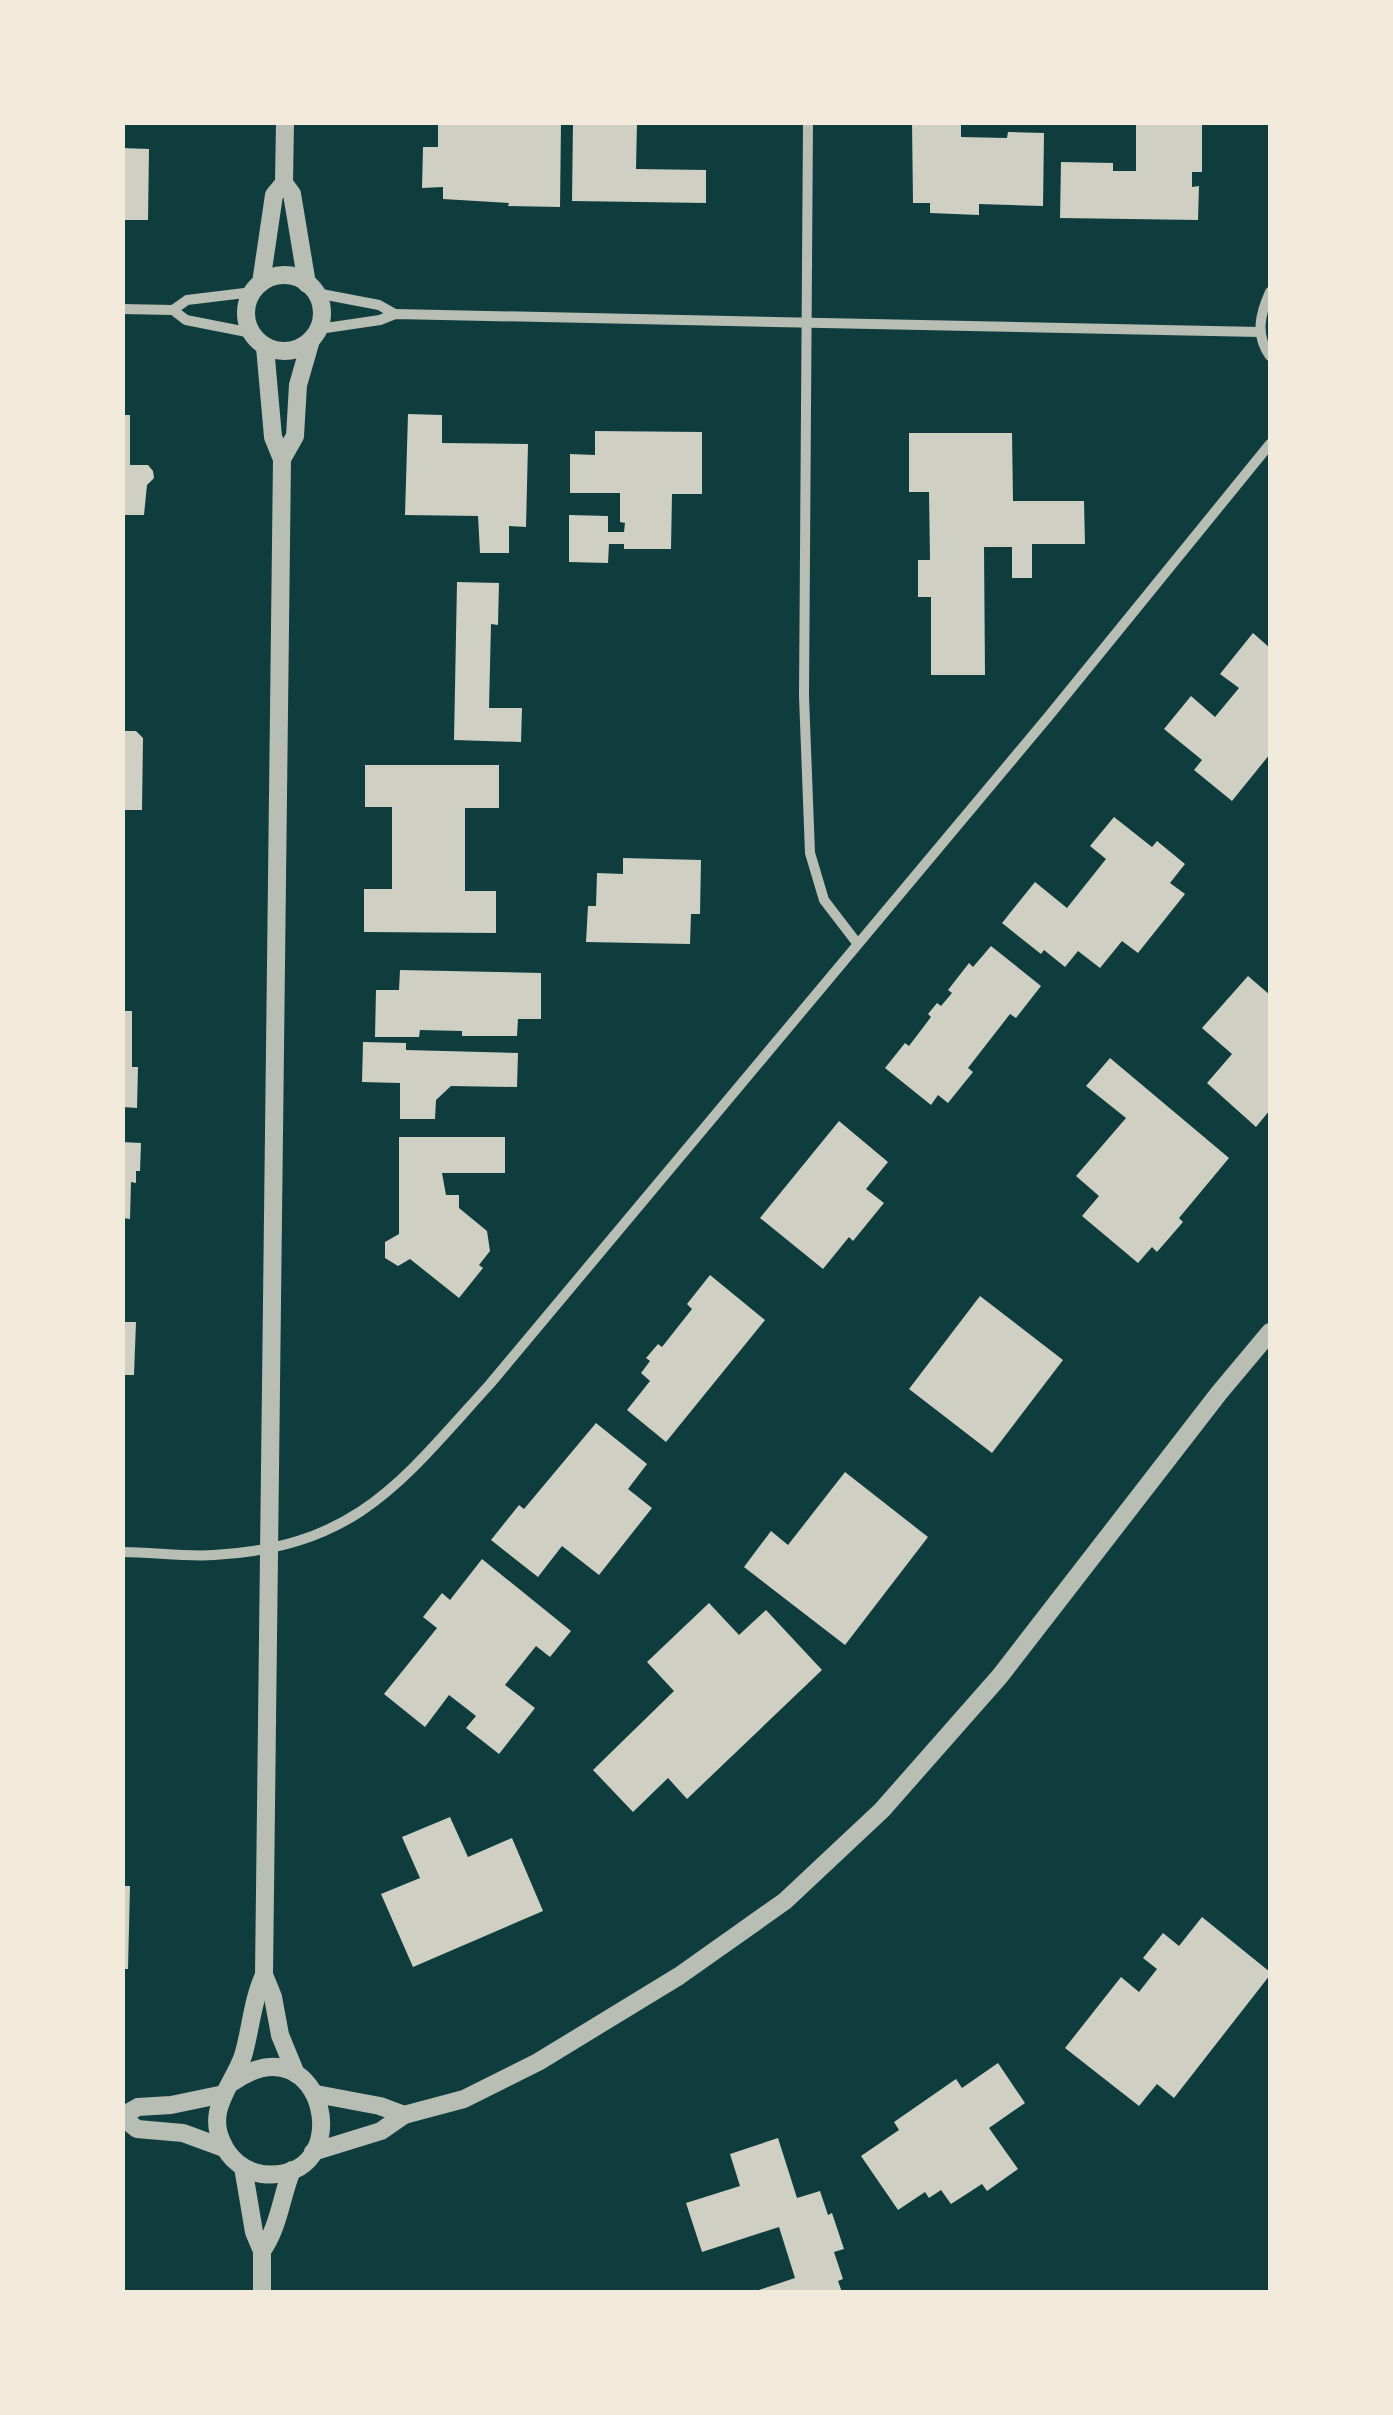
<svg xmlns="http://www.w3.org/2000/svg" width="1393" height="2415" viewBox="0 0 1393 2415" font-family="'Fira Sans Condensed',sans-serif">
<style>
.building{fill:#cfcfc3}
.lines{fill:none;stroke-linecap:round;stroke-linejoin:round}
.minor{stroke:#b8beb3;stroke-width:10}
.tertiary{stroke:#b8beb3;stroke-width:18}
</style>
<rect width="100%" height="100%" fill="#0f3d3e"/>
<g class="building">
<polygon points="438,122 561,122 560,207 508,206 509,203 443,199 443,187 422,188 423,147 438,147"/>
<polygon points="573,122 637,122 636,169 706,170 706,203 572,201"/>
<polygon points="912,122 961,122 961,137 1007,138 1008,132 1044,133 1043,206 979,204 979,215 930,213 930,203 913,203"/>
<polygon points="1136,122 1202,122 1202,172 1192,172 1192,187 1199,186 1198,220 1060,218 1061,162 1113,163 1113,171 1136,171"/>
<polygon points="122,148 149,149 148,220 122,220"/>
<polygon points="408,414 442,415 442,443 528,444 526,527 509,526 509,553 480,553 478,516 405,515"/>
<polygon points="122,415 130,415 130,465 148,465 153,471 154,478 147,485 144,515 122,515"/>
<polygon points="595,431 702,432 702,494 672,494 671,549 624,549 624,544 609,544 608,563 569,562 569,515 608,516 608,532 624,532 625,523 620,522 620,493 570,493 570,454 595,455"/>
<polygon points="909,433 1012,433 1013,501 1084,501 1085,544 1032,544 1032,578 1012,578 1012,547 984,547 985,675 931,675 931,597 918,597 918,560 930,560 929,492 909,492"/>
<polygon points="457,582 499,583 498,625 491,624 489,708 522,708 521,742 454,740"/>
<polygon points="1253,633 1270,648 1270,754 1232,801 1194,770 1202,760 1164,729 1191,696 1215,717 1239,688 1220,674"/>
<polygon points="122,731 136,731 143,738 142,810 122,810"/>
<polygon points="365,765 499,765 499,808 465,808 465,891 496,891 496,933 364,932 364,889 392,889 392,807 365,807"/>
<polygon points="1114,817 1152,847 1157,841 1185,864 1170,883 1185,894 1138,953 1122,941 1100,968 1078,951 1065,967 1044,950 1041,954 1002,923 1035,882 1067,908 1106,859 1090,846"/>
<polygon points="623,858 701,860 700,914 691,914 690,944 586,942 588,906 596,906 597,873 623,874"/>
<polygon points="991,946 1041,986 1016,1018 1010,1014 968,1068 973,1072 948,1103 938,1095 931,1105 885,1068 905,1043 909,1046 931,1017 928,1014 937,1003 941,1006 952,993 948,990 969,963 973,967"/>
<polygon points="400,970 541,973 541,1019 518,1019 517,1036 462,1036 462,1031 420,1030 419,1037 375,1037 376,990 399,990"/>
<polygon points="1248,976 1270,995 1270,1110 1256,1127 1207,1083 1232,1054 1202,1028"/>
<polygon points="122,1011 132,1011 132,1067 138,1067 137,1108 122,1107"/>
<polygon points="363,1042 406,1043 406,1050 518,1053 517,1087 451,1086 436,1100 435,1119 400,1119 400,1083 362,1082"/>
<polygon points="1110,1058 1229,1158 1179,1218 1183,1222 1157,1252 1152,1247 1138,1263 1082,1216 1099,1196 1076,1176 1126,1118 1086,1086"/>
<polygon points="839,1121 888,1162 866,1189 884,1203 853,1241 849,1237 823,1269 760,1218"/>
<polygon points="399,1137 505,1137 505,1173 442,1173 446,1195 459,1195 459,1208 487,1231 490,1251 479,1265 483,1268 459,1298 410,1259 398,1266 385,1258 385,1242 399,1234"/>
<polygon points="122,1142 141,1143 140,1171 136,1171 136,1183 131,1182 130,1219 122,1218"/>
<polygon points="710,1275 765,1320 666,1442 627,1410 650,1381 641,1373 650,1361 646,1358 658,1344 662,1347 692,1309 687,1304"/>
<polygon points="980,1296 1063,1360 992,1453 909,1389"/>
<polygon points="122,1322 136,1322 134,1375 122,1375"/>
<polygon points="596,1423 647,1464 628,1489 652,1508 599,1575 562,1546 538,1577 491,1540 519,1505 524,1509"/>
<polygon points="845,1472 928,1537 845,1645 744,1567 771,1531 788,1545"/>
<polygon points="482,1559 571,1631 550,1657 536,1646 505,1685 535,1708 499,1754 466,1728 476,1716 449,1695 425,1727 384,1694 437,1628 423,1617 442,1593 450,1600"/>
<polygon points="709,1603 739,1635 766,1610 822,1670 687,1799 668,1778 633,1812 593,1770 674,1691 647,1662"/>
<polygon points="450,1817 468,1857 512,1838 543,1911 413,1967 381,1894 420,1878 402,1837"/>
<polygon points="122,1886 130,1886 128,1969 122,1969"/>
<polygon points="1202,1917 1270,1972 1270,1975 1174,2098 1157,2084 1139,2106 1065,2048 1121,1977 1139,1992 1157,1969 1143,1958 1163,1933 1179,1946"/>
<polygon points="998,2063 1025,2103 989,2128 1018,2169 987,2191 982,2184 951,2204 941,2190 929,2198 925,2192 898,2210 861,2156 899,2130 894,2122 956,2079 962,2088"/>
<polygon points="778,2138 797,2198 820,2191 828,2215 832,2213 844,2249 834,2252 843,2279 838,2281 842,2292 753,2292 795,2278 779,2227 702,2252 686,2203 740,2186 730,2154"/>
</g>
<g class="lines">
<g class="minor">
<polyline points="808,122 804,696 810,853 824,900 857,943"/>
<path d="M 1270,292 C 1260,314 1255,335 1270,356"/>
<polyline points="316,293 379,305 395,314"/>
<polyline points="122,309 173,310 187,300 253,292"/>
<polyline points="173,310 186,320 252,333"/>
<polyline points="319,329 380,320 395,314 1260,332"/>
<path d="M 122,1552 C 153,1552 184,1557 214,1555 C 357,1547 401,1482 490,1384 L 1048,717 L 1270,444"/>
</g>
<g class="tertiary">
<polyline points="285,122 284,183 292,194 307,284"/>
<circle cx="284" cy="313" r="38"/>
<polyline points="261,283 274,195 284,183"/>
<polyline points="265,347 273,437 282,459 264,1975 273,1997 280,2035 296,2074"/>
<polyline points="282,459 295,436 298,385 311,340"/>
<path d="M 233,2082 C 325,2017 361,2185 262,2174 C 244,2171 229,2159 222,2142 C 217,2132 216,2123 218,2112 C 222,2092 236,2076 243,2056 C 251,2029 252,2001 264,1975"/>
<polyline points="316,2094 380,2106 404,2115"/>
<polyline points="122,2116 138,2107 171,2105 224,2094"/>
<polyline points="122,2117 137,2129 183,2133 224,2148"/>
<polyline points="313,2152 381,2131 404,2115 464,2099 538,2062 679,1976 785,1901 882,1810 1000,1676 1219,1393 1270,1332"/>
<polyline points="243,2167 254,2232 262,2251 262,2292"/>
<path d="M 262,2251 C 279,2227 281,2197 292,2170"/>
</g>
</g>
<rect width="1393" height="2415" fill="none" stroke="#f1e9da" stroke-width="250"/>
</svg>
